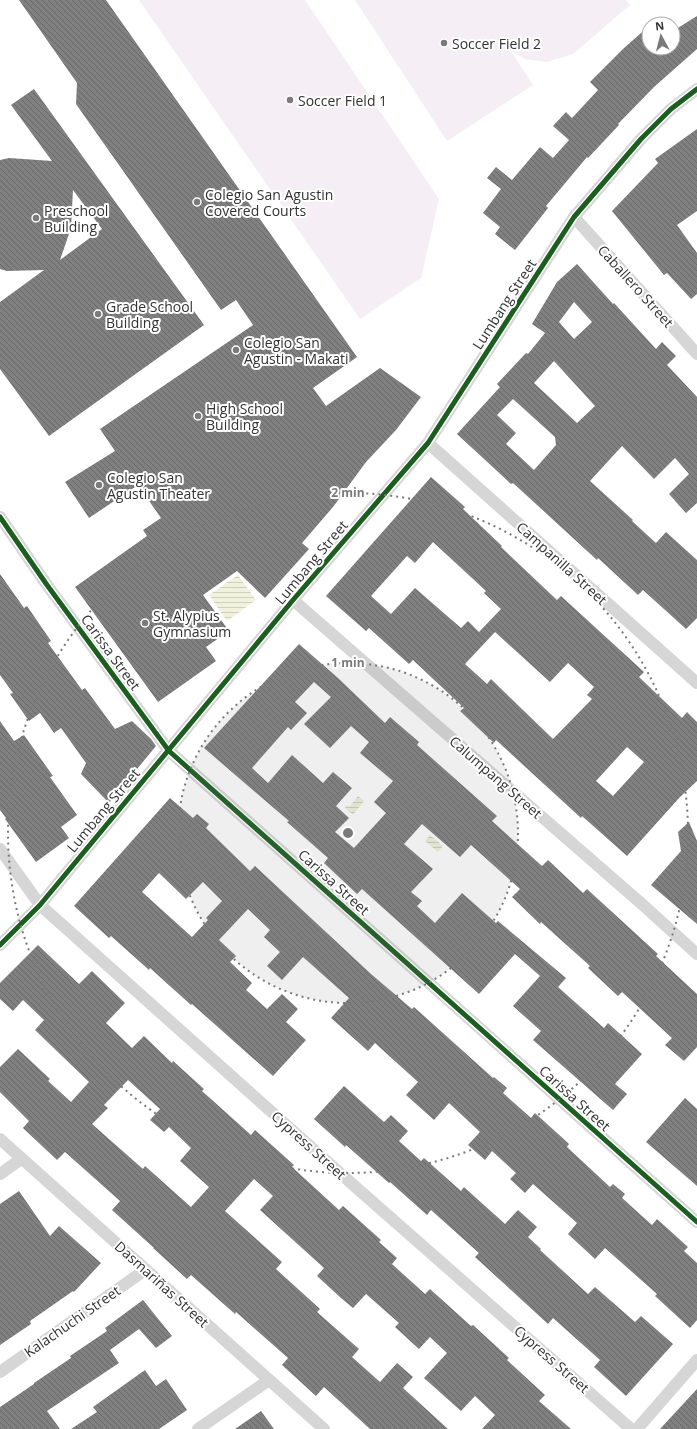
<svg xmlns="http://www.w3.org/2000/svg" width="697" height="1429" viewBox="0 0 697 1429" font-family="'Open Sans',sans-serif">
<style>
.grass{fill:#f5eef5}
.water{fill:url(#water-rules)}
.building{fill:url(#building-back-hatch);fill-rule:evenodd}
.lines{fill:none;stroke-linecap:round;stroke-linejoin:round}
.street{stroke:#d6d6d6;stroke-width:12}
.cycleway-casing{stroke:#fff;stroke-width:8}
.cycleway{stroke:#1b5e20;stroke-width:5}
.ring{fill:none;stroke:#7a7a7a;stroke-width:2;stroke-dasharray:2 4}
.poi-dot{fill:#7a7a7a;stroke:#fff;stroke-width:1.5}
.labels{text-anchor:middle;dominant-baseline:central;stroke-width:4;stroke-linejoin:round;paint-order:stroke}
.poi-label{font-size:14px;fill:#323232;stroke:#fff;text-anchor:start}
.street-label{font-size:14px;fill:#323232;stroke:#fff}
.centre{fill:#7a7a7a;stroke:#fff;stroke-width:2}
.ring-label{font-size:12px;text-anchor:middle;font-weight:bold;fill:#7a7a7a;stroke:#fff;stroke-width:4;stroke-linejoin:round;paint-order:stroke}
</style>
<defs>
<pattern id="water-rules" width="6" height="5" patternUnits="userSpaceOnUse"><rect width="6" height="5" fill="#f0f2dd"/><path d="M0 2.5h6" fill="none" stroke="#ced0be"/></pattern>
<pattern id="building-back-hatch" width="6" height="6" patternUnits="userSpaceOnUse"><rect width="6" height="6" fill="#808080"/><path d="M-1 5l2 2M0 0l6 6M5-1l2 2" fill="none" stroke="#696969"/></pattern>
</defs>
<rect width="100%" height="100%" fill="#fff"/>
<g class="grass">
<polygon points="139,0 305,0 439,199 421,278 360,319"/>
<polygon points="355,0 626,0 630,5 573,54 547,62 525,59 510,50 533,85 447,141"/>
</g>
<g class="water">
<polygon points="238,575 256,600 227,621 209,595"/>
<polygon points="358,796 364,801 353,815 345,808 347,805 349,807"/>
<polygon points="430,835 443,846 438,852 425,841"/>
</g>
<g class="building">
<polygon points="19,0 106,0 357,357 313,388 326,406 380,368 421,397 396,430 366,462 333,507 302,543 309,549 265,598 237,571 203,595 229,631 206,647 216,661 158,702 75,587 147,536 143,530 161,518 138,485 89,518 65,482 115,451 100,429 253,325 236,300 221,310 76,104 77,83"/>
<polygon points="697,16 697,49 654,87 618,124 619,125 588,158 587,157 546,206 548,208 515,250 495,234 500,227 483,213 501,189 487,178 496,167 512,180 540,147 553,158 569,140 553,126 566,112 572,118 598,90 590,82 624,48 649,26 649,48 673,48 673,31"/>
<path d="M 34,89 L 204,325 L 49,436 L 0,369 L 0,302 L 44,270 L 7,271 L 0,269 L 0,160 L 9,158 L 52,161 L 11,105 ZM 73,190 L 102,229 L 60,260 L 71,228 Z"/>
<polygon points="697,129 697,211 677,225 697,253 697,294 691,299 667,273 664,275 612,211 658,163 655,159"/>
<path d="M 577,264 L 613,304 L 614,303 L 656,349 L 662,342 L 676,356 L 667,365 L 697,397 L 697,503 L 686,513 L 669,494 L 689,474 L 675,458 L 654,479 L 622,446 L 590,481 L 633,520 L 632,521 L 656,543 L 666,532 L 697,560 L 697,618 L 686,629 L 643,590 L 638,595 L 598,558 L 597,560 L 513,483 L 511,484 L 457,434 L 500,387 L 497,384 L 526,353 L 528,354 L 545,333 L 532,324 L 557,282 ZM 574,302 L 592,322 L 574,339 L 559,322 ZM 554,361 L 595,406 L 577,423 L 534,383 ZM 513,399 L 555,437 L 556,445 L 534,470 L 506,444 L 516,433 L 497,415 Z"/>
<path d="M 431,477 L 465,507 L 463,509 L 502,546 L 501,547 L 557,600 L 561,596 L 644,672 L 639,677 L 682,718 L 687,712 L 697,722 L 697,781 L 680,797 L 627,856 L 582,816 L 581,818 L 496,740 L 494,743 L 460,711 L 464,708 L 413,660 L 409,664 L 369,628 L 366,631 L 326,596 ZM 433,542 L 486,591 L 484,593 L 501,609 L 479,632 L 468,621 L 461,628 L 415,588 L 391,614 L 371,596 L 407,556 L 415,563 ZM 495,632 L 550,682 L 568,663 L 594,687 L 587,695 L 592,699 L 553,739 L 491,679 L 487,684 L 465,664 ZM 627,747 L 644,762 L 613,796 L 596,781 Z"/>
<polygon points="0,574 24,608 27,606 51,641 48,643 82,690 85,688 115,729 132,721 151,739 156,746 109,803 81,774 86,763 61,728 54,733 40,713 29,721 10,694 13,693 0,675"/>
<path d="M 299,644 L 338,678 L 385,723 L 390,717 L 419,742 L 417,745 L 497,816 L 492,821 L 542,866 L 548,860 L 583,893 L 587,889 L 658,954 L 656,956 L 697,994 L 697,1047 L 684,1061 L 665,1045 L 672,1038 L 622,992 L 618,996 L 588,968 L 590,966 L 541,922 L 540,924 L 512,897 L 520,889 L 471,845 L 460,857 L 422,824 L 404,844 L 433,869 L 411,892 L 422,901 L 417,906 L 435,923 L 462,893 L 496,923 L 498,921 L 566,978 L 558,987 L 604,1028 L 608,1023 L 642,1054 L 615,1084 L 627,1094 L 613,1110 L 533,1040 L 541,1031 L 513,1006 L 540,976 L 515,954 L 479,994 L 362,889 L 357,894 L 324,863 L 328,858 L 287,822 L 289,821 L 204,748 ZM 314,682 L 331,697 L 304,724 L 330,748 L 351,726 L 369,742 L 360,753 L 393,781 L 374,802 L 386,813 L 354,848 L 335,832 L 349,818 L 336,806 L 352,788 L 333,772 L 323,783 L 292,755 L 268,783 L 252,768 L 288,727 L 291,730 L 307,713 L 295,702 Z"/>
<polygon points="0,721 14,741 24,735 53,776 50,777 77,815 61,827 69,838 36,862 5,819 6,818 0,810"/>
<path d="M 170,798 L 193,818 L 197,814 L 209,824 L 206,828 L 250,871 L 255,866 L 371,974 L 412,1009 L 414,1007 L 493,1078 L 494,1077 L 507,1088 L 503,1093 L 531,1118 L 535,1113 L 569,1144 L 567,1147 L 610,1187 L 613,1184 L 625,1194 L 622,1198 L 652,1225 L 657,1219 L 688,1247 L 684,1251 L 697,1263 L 697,1320 L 690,1328 L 655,1296 L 657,1294 L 605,1248 L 595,1259 L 568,1234 L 577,1223 L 533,1184 L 525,1193 L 510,1179 L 516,1173 L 492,1151 L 485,1160 L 468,1145 L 480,1132 L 449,1103 L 434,1120 L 406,1095 L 418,1082 L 375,1043 L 368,1051 L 331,1018 L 349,998 L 303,957 L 282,980 L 267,966 L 280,952 L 264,937 L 270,930 L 248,909 L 219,940 L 236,956 L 230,962 L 252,983 L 246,990 L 267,1009 L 282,994 L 298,1009 L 286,1022 L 306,1040 L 273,1076 L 192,1004 L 191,1005 L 150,968 L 149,970 L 111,936 L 109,938 L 74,906 ZM 159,873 L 186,899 L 203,882 L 222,901 L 206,918 L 208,920 L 192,937 L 142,892 Z"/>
<polygon points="689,822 697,841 697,924 651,885 681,851 678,832"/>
<path d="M 38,945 L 79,984 L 92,971 L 125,1003 L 106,1023 L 132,1048 L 144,1036 L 172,1063 L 173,1061 L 204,1089 L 202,1091 L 251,1135 L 255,1130 L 294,1165 L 292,1167 L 339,1210 L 343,1206 L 381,1240 L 379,1242 L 397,1258 L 392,1264 L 425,1294 L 430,1289 L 471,1326 L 473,1325 L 509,1358 L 507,1360 L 545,1395 L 539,1401 L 571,1429 L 482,1429 L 495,1415 L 475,1396 L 461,1411 L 424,1378 L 447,1353 L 430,1337 L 419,1349 L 395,1327 L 399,1323 L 366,1294 L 353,1308 L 341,1298 L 317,1276 L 324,1268 L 260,1210 L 273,1196 L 254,1179 L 225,1211 L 282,1262 L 276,1269 L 320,1309 L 317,1312 L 359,1349 L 352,1357 L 380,1382 L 397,1363 L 413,1377 L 403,1388 L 448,1429 L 370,1429 L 324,1387 L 316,1396 L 282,1365 L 288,1358 L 236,1312 L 235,1314 L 191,1275 L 187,1279 L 153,1248 L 154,1248 L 112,1210 L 120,1201 L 65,1152 L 57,1160 L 23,1128 L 29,1121 L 0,1092 L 0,1067 L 18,1049 L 50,1079 L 48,1081 L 71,1102 L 89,1082 L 35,1030 L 44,1020 L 23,1000 L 13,1011 L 0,999 L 0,983 ZM 128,1080 L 160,1109 L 150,1120 L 164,1132 L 169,1127 L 191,1148 L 180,1161 L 209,1187 L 191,1207 L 145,1166 L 143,1169 L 92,1124 L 108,1108 L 104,1105 Z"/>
<polygon points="344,1086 384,1122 391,1115 408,1131 399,1141 421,1161 424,1158 461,1191 464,1187 505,1224 518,1210 537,1227 528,1237 541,1249 540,1250 588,1294 595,1287 635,1322 641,1316 673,1344 626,1396 594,1367 600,1360 553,1318 548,1324 475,1257 479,1253 431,1210 427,1215 390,1182 389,1183 346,1145 345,1147 314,1119"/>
<polygon points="685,1098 697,1109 697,1186 646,1142"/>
<polygon points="19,1191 50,1236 59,1226 101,1263 74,1292 73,1291 30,1321 31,1324 0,1345 0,1204"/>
<polygon points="143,1300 172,1336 156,1348 139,1329 110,1350 119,1363 47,1411 60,1429 0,1429 0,1407 34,1384 34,1383 71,1358 70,1356 107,1331 105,1328"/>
<polygon points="145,1370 156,1386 166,1379 187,1410 159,1429 71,1429 97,1412 93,1407"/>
<polygon points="697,1389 697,1429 660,1429"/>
<polygon points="261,1411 274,1429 235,1429"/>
</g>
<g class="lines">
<g class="street">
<polyline points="574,217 697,354"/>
<polyline points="428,443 697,683"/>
<polyline points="0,517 47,585 169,751 697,1222"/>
<polyline points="293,600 643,905 697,954"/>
<polyline points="0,849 40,905 359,1190 631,1429"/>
<polyline points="0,945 40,905 293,600 428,443 574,217 641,139 671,109 697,89"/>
<polyline points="0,1139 324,1429"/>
<polyline points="0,1174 21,1159"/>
<polyline points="0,1372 145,1270"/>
<polyline points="198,1429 269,1380"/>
<polyline points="637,1429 697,1360"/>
</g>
<g class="cycleway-casing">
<g id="cycleway">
<polyline points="0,517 47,585 169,751 697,1222"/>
<polyline points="0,945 40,905 293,600 428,443 574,217 641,139 671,109 697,89"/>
</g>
</g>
<use href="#cycleway" class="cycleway"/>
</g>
<circle cx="348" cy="833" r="170" fill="#7a7a7a" fill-opacity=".12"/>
<g class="ring">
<circle cx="348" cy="833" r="170"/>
<circle cx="348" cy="833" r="340"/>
</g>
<g class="poi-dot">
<circle cx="444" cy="43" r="4"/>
<circle cx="290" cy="100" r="4"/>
<circle cx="197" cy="202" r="4"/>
<circle cx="36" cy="218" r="4"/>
<circle cx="98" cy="314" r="4"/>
<circle cx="236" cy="350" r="4"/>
<circle cx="198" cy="416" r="4"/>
<circle cx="99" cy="485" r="4"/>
<circle cx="145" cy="623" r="4"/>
</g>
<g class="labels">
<g class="poi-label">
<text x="452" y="43">Soccer Field 2</text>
<text x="298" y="100">Soccer Field 1</text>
<text x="205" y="194">Colegio San Agustin<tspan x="205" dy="16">Covered Courts</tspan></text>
<text x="44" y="210">Preschool<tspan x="44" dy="16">Building</tspan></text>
<text x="106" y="306">Grade School<tspan x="106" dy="16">Building</tspan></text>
<text x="244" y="342">Colegio San<tspan x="244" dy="16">Agustin - Makati</tspan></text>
<text x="206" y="408">High School<tspan x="206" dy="16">Building</tspan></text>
<text x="107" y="477">Colegio San<tspan x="107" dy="16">Agustin Theater</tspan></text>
<text x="153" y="615">St. Alypius<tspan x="153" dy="16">Gymnasium</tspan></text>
</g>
<g class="street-label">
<text transform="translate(636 286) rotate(48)">Caballero Street</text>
<text transform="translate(504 304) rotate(-57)">Lumbang Street</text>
<text transform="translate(311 562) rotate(-50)">Lumbang Street</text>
<text transform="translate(562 563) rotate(42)">Campanilla Street</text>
<text transform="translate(111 652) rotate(54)">Carissa Street</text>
<text transform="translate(496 777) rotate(41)">Calumpang Street</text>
<text transform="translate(103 810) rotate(-50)">Lumbang Street</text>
<text transform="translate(334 882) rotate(42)">Carissa Street</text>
<text transform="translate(575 1098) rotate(42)">Carissa Street</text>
<text transform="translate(309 1145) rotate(42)">Cypress Street</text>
<text transform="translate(162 1284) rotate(42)">Dasmariñas Street</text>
<text transform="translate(72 1321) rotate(-35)">Kalachuchi Street</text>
<text transform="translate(552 1359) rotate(41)">Cypress Street</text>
</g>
</g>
<circle cx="348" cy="833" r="6" class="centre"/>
<g class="ring-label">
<text x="348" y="497">2 min</text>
<text x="348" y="667">1 min</text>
</g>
<g transform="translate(661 36) rotate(353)"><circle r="19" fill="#ffffff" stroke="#adadad"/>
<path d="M0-3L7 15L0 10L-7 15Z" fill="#7a7a7a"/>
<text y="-6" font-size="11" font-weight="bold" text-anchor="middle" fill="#323232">N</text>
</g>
</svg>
